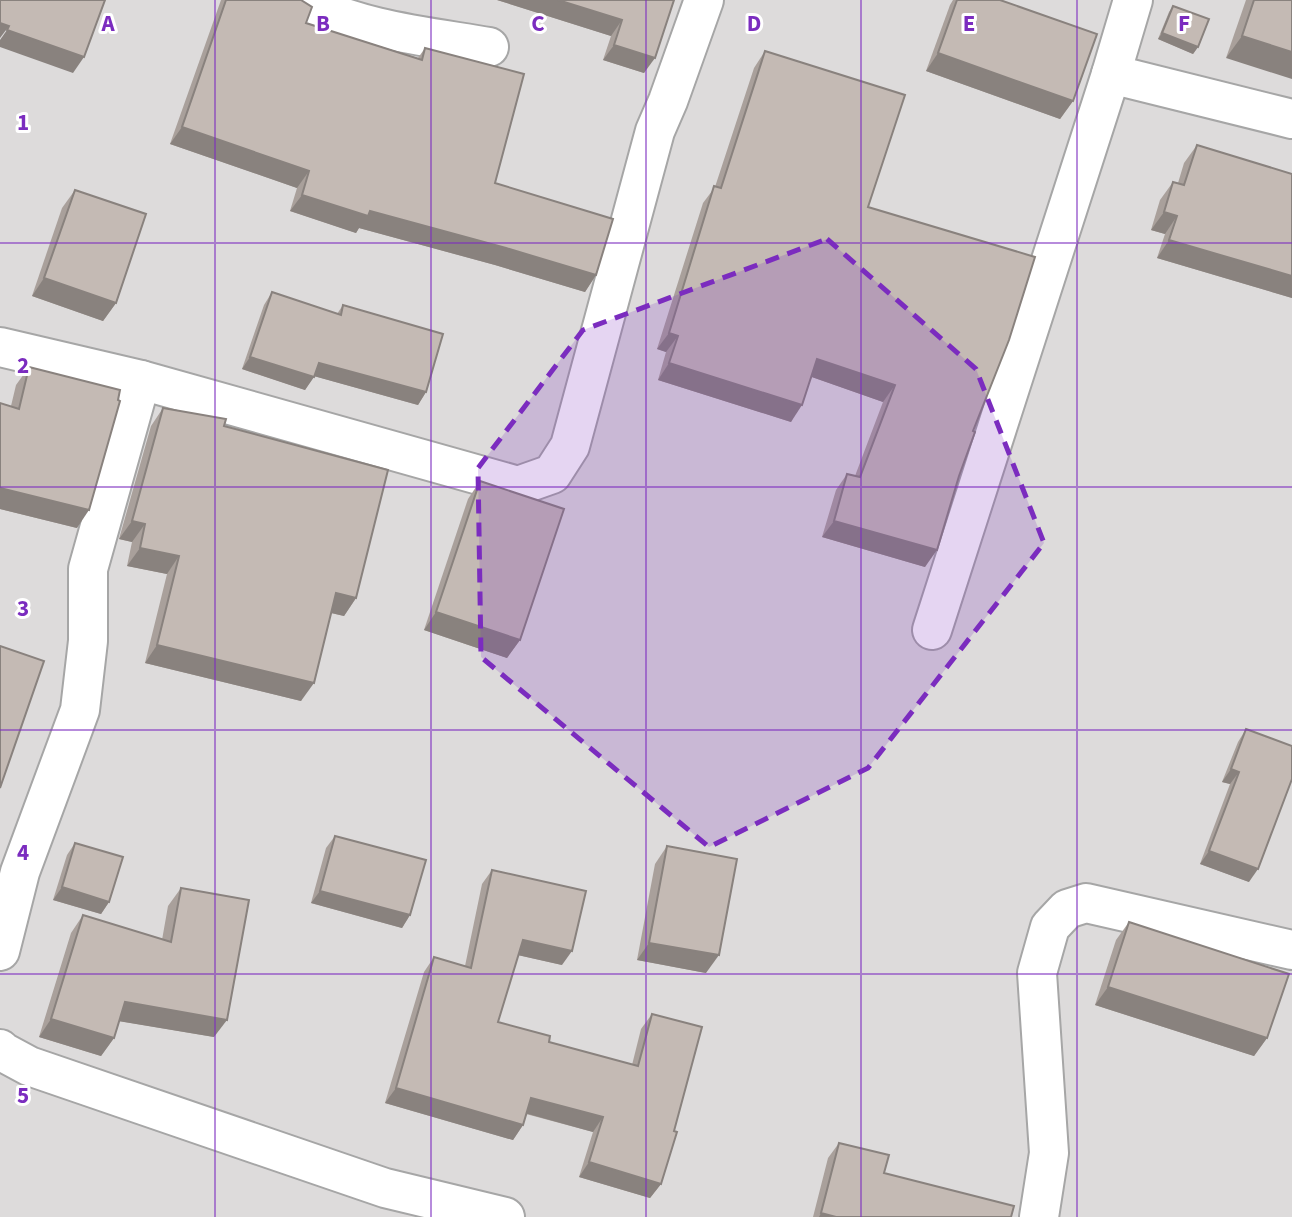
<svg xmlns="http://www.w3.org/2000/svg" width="1292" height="1217" viewBox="0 0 1292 1217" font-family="'Source Sans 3',sans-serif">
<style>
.residential{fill:#dddbdb}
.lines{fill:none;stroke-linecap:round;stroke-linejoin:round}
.minor-casing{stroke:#a6a6a6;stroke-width:42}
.minor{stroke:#fff;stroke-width:38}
.wall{fill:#a9a09b}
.shaded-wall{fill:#89827e}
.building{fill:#c4bab4;stroke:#89827e;stroke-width:2}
.marked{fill:#7b2cbf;fill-opacity:0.2;stroke:#7b2cbf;stroke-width:5;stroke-dasharray:14 9;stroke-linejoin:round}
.grid{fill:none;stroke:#7b2cbf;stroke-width:2;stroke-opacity:0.55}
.grid-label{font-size:23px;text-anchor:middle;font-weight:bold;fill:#7b2cbf;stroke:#fff;stroke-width:6;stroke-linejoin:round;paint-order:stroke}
</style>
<rect width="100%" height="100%" fill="#f0ebe4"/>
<rect class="residential" x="0" y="0" width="1292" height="1217"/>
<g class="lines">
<g class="minor-casing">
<g id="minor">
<path d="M 301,0 C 360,30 424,36 489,47"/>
<polyline points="1111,74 1292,119"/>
<polyline points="0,347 141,380 518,486 552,474 570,446 655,131 668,101 704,0"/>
<polyline points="932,630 1111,74 1133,0"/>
<polyline points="0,951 20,872 80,710 88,641 88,569 141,380"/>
<polyline points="0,1049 3,1052 29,1066 385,1188 505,1217"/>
<polyline points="1039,1217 1049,1153 1037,973 1050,927 1067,909 1086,903 1292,950"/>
</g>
</g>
<use href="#minor" class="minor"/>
</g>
<g class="wall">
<polygon points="221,0 301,0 306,23 418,58 425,48 495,183 596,275 585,292 495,265 359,228 356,233 290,211 297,188 170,144"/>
<polygon points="497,0 674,0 644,73 603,60 611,36"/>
<polygon points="953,0 1000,0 1073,101 1060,119 926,71 950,5"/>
<polygon points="1246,0 1292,0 1226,58"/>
<polygon points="1173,6 1198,47 1193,54 1158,39 1169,12"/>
<polygon points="765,51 868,207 973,431 925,567 822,537 836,490 847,474 855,476 883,402 812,377 791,422 658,380 666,352 657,349 703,203 715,187 754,68"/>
<polygon points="1197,145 1292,174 1292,298 1157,258 1165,234 1151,230 1160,200 1173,182 1178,183 1184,163"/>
<polygon points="75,190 116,303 103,321 32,296 62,208"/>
<polygon points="272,292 337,314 343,305 426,392 418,405 314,376 305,390 242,369 264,305"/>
<polygon points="29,367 77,528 0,509 0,403 11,406 16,385"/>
<polygon points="163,408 224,426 356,598 344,616 331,613 301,701 145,663 167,574 127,566 132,542 119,539 151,426"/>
<polygon points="480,481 520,640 507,658 424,630 468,499"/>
<polygon points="1246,729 1249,882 1200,864 1230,784 1222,782 1238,742"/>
<polygon points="335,836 410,915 402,928 311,903 326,848"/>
<polygon points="75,843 109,902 101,914 53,900 67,855"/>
<polygon points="667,846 706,973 637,960 655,864"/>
<polygon points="492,870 562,965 518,955 498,1022 549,1042 632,1065 641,1029 652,1014 661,1184 650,1198 579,1177 593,1132 526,1114 523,1125 513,1140 385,1103 424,972 434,957 465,966 482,884"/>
<polygon points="181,888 214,1037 119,1021 114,1038 101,1056 39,1037 71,933 83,915 162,940 168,906"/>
<polygon points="1129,922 1267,1038 1254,1056 1095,1005 1116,940"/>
<polygon points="839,1143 884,1173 1011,1217 813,1217 828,1158"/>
</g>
<g class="shaded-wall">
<polygon points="497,0 558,0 622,20 611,36"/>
<polygon points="0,23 9,26 0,38"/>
<polygon points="7,30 84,57 73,73 0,47 0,40"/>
<polygon points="1162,33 1198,47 1193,54 1158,39"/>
<polygon points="1242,36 1292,52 1292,79 1226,58"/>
<polygon points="614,45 655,58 644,73 603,60"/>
<polygon points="938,53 1073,101 1060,119 926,71"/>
<polygon points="182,127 309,171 297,188 170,144"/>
<polygon points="302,195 370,211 506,248 596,275 585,292 495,265 359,228 356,233 290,211"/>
<polygon points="1164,212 1177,216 1165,234 1151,230"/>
<polygon points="1169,240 1292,276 1292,298 1157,258"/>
<polygon points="44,278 116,303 103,321 32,296"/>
<polygon points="669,333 678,336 666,352 657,349"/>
<polygon points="250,357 314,377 305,390 242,369"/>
<polygon points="817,359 895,385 883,402 806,375"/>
<polygon points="319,363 426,392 418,405 310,375"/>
<polygon points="669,363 802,405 791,422 658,380"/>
<polygon points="0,488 89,510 77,528 0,509"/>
<polygon points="132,521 145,524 132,542 119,539"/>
<polygon points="834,521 937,550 925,567 822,537"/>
<polygon points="140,548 179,556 167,574 127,566"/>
<polygon points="336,593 356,598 344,616 323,611"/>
<polygon points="436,612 520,640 507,658 424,630"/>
<polygon points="157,645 314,683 301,701 145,663"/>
<polygon points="1231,769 1239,772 1230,784 1222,782"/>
<polygon points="1209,851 1258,869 1249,882 1200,864"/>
<polygon points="62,887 109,902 101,914 53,900"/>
<polygon points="320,891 410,915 402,928 311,903"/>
<polygon points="523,940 572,951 562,965 513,954"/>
<polygon points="649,943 719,955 706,973 637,960"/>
<polygon points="1108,987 1267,1038 1254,1056 1095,1005"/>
<polygon points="125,1002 227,1020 214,1037 112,1020"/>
<polygon points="51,1019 114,1038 101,1056 39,1037"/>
<polygon points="396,1088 523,1125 513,1140 385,1103"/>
<polygon points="531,1098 603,1117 593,1132 521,1112"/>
<polygon points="589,1162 661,1184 650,1198 579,1177"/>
<polygon points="821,1213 836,1217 819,1217"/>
</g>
<g class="building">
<polygon points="0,0 105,0 84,57 7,30 9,26 0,23"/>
<polygon points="226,0 301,0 312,7 306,23 422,60 425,48 524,74 495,183 613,219 596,275 506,248 370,211 368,216 302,195 309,171 182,127"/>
<polygon points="558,0 674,0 655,58 614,45 622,20"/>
<polygon points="957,0 1000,0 1097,34 1073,101 938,53"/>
<polygon points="1254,0 1292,0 1292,52 1242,36"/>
<polygon points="1173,6 1209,19 1198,47 1162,33"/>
<polygon points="765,51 905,95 868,207 1035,257 1009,340 973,431 975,432 959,476 937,550 834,521 847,474 860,477 895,385 817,359 802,405 669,363 678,336 669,333 714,186 721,188"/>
<polygon points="1197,145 1292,174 1292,276 1169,240 1177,216 1164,212 1173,182 1184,185"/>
<polygon points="75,190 146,214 116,303 44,278"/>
<polygon points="272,292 341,315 343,305 443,334 426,392 319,363 314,377 250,357"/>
<polygon points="29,367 120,390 118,400 120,401 89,510 0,488 0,403 19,409"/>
<polygon points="163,408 226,419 224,426 388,470 356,598 336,593 314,683 157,645 179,556 140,548 145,524 132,521"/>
<polygon points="480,481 564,509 520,640 436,612"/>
<polygon points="0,646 44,661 0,788"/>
<polygon points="1246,729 1292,746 1292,779 1258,869 1209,851 1239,772 1231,769"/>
<polygon points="335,836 426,860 410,915 320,891"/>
<polygon points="75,843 123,857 109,902 62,887"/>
<polygon points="667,846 737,859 719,955 649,943"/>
<polygon points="492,870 586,891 572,951 523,940 498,1022 550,1036 549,1042 638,1066 652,1014 702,1027 674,1131 677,1132 661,1184 589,1162 603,1117 531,1098 523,1125 396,1088 434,957 471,968"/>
<polygon points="181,888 249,900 227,1020 125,1002 114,1038 51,1019 83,915 171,942"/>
<polygon points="1129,922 1289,974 1267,1038 1108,987"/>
<polygon points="839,1143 889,1155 884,1173 1014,1206 1011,1217 836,1217 821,1213"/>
</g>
<path class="marked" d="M 827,239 L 976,369 L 1044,543 L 868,768 L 709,847 L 481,657 L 478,468 L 583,330 Z"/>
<path class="grid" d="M 215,0 L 215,1217M 431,0 L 431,1217M 646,0 L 646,1217M 861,0 L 861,1217M 1077,0 L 1077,1217M 0,243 L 1292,243M 0,487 L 1292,487M 0,730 L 1292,730M 0,974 L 1292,974"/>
<g class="grid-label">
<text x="108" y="31">A</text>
<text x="323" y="31">B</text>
<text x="538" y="31">C</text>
<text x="754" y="31">D</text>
<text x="969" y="31">E</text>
<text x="1184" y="31">F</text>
<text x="23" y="130">1</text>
<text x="23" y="373">2</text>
<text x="23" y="616">3</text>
<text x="23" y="860">4</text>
<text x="23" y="1103">5</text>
</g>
</svg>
